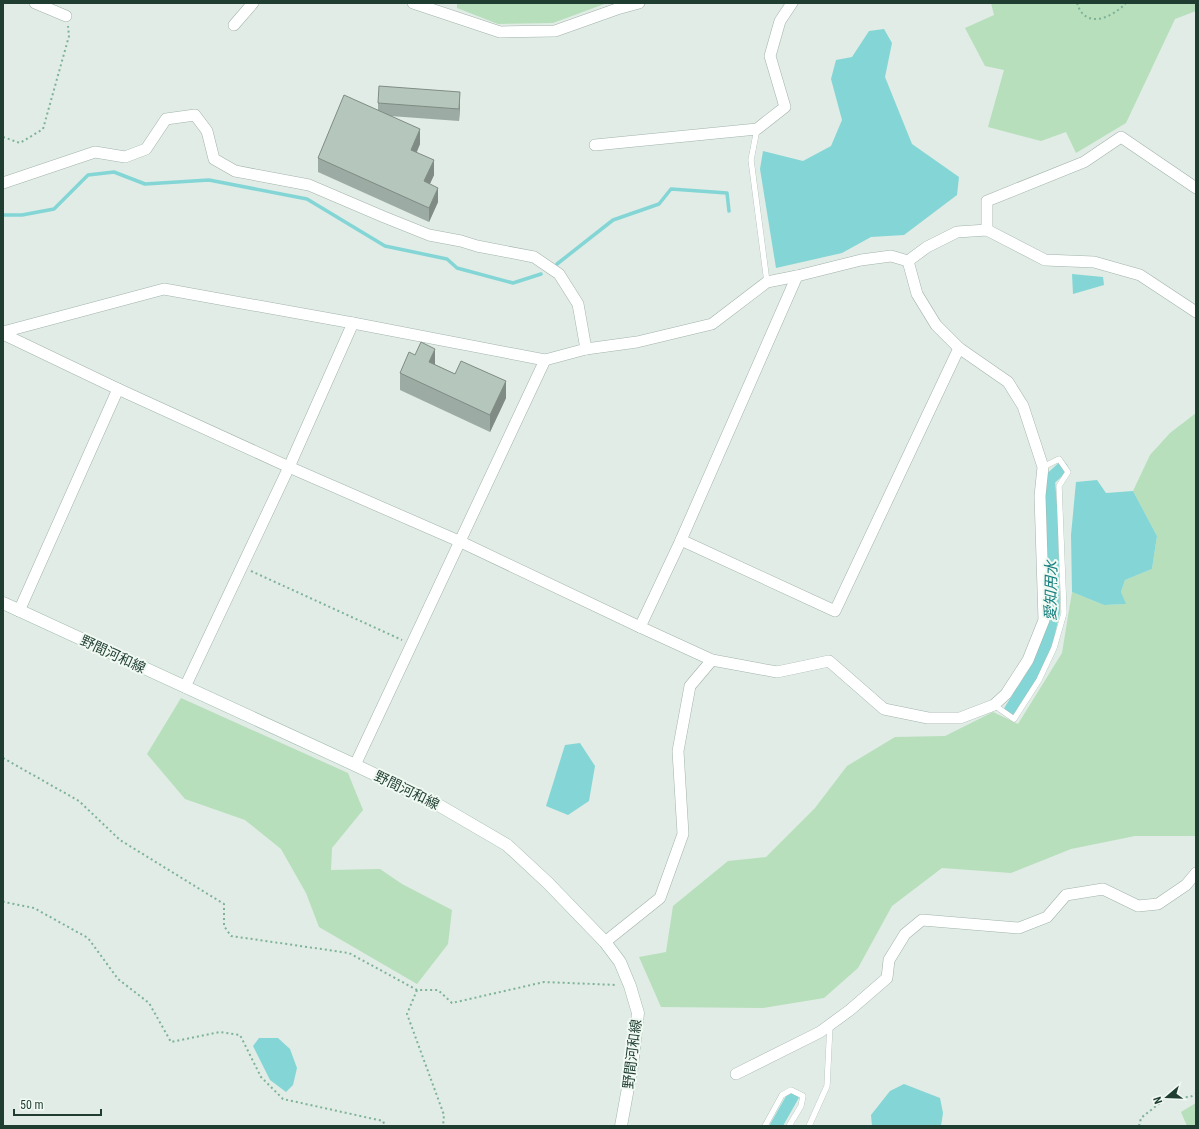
<svg xmlns="http://www.w3.org/2000/svg" width="1199" height="1129" viewBox="0 0 1199 1129" font-family="'Roboto Condensed','Noto Sans JP',sans-serif">
<style>
.green{fill:#b7dfbb}
.water{fill:#83d6d5}
.lines{fill:none;stroke-linecap:round;stroke-linejoin:round}
.stream{stroke:#83d6d5;stroke-width:3.5}
.canal{stroke:#83d6d5;stroke-width:12}
.lane-casing{stroke:#a2b4ab;stroke-width:6}
.street-casing{stroke:#a2b4ab;stroke-width:12}
.secondary-casing{stroke:#a0bcae;stroke-width:13}
.path{stroke:#7eb299;stroke-width:2;stroke-dasharray:2 3;stroke-linecap:butt}
.lane{stroke:#fff;stroke-width:5.5}
.street{stroke:#fff;stroke-width:11}
.secondary{stroke:#fff;stroke-width:12}
.wall{fill:#9caba3}
.shaded-wall{fill:#7f8b84}
.building{fill:#b5c7bd;stroke:#7f8b84}
.labels{text-anchor:middle;dominant-baseline:central;stroke-width:4;stroke-linejoin:round;paint-order:stroke}
.street-label{font-size:14px;fill:#1f3e31;stroke:#f1f9f3}
.water-label{font-size:15px;font-style:italic;fill:#157e7f;stroke:#f1f9f3}
</style>
<rect width="100%" height="100%" fill="#e0ece5"/>
<g class="green">
<polygon points="457,3 607,3 553,23 498,24 457,8"/>
<polygon points="991,3 1196,3 1196,11 1175,19 1126,123 1076,153 1066,132 1041,141 988,127 1004,70 985,66 965,28 994,15"/>
<polygon points="1196,413 1196,836 1135,836 1071,849 1011,873 942,868 892,906 858,968 824,998 763,1008 661,1007 639,957 666,952 673,906 728,861 766,857 815,808 847,766 895,737 945,736 993,712 1018,724 1062,653 1072,592 1104,605 1125,604 1121,592 1125,580 1152,569 1157,536 1133,491 1150,455 1170,433"/>
<polygon points="181,698 348,773 363,810 332,848 331,870 380,869 402,884 452,910 448,944 417,984 319,927 306,893 281,849 245,820 185,799 147,754"/>
<polygon points="1196,1103 1196,1126 1187,1126 1181,1112"/>
</g>
<g class="water">
<polygon points="884,29 892,43 885,77 912,144 959,177 957,195 904,235 871,237 842,253 776,268 760,169 763,151 803,161 831,146 842,120 831,79 836,60 852,57 869,31"/>
<polygon points="1072,274 1103,277 1104,285 1073,294"/>
<polygon points="1097,480 1106,493 1133,491 1157,536 1152,569 1125,580 1121,592 1126,604 1104,605 1072,592 1071,535 1076,482"/>
<polygon points="580,743 595,766 589,801 568,815 546,806 565,745"/>
<polygon points="259,1038 278,1038 290,1049 297,1068 293,1085 286,1092 270,1080 253,1046"/>
<polygon points="904,1084 940,1098 943,1113 941,1126 872,1126 871,1115 890,1091"/>
</g>
<g class="lines">
<g class="stream">
<polyline points="3,215 22,215 54,209 88,175 114,172 145,184 209,180 307,199 385,246 447,259 457,268 513,283 541,274"/>
<polyline points="557,264 613,220 659,204 671,189 727,193 729,211"/>
</g>
<g class="canal">
<polyline points="1010,710 1038,666 1048,638 1054,611 1052,519 1049,480 1062,468"/>
<polyline points="776,1126 793,1096"/>
</g>
<g class="lane-casing">
<g id="lane">
<polyline points="757,129 751,160 767,282"/>
<polyline points="994,705 1014,719 1039,680 1054,648 1064,613 1059,486 1068,472 1059,459 1043,467"/>
<polyline points="765,1126 782,1095 791,1090 803,1096 801,1106 789,1126"/>
<polyline points="809,1126 827,1086 830,1024"/>
</g>
</g>
<g class="street-casing">
<g id="street">
<polyline points="35,3 66,16"/>
<polyline points="413,3 500,32 555,31 617,9 639,3"/>
<polyline points="234,25 253,3"/>
<polyline points="595,145 757,129 785,107 770,56 780,21 792,3"/>
<polyline points="3,183 95,152 125,157 146,149 166,119 195,115 207,131 214,159 235,171 309,185 384,217 429,235 461,241 477,246 534,257 559,274 578,304 586,349"/>
<polyline points="987,230 987,201 1084,162 1121,137 1196,188"/>
<polyline points="908,261 927,247 957,232 987,230 1045,260 1094,262 1140,275 1196,312"/>
<polyline points="3,332 164,289 353,323 545,360 586,349 637,342 712,324 767,282 797,276 861,260 891,256 908,261"/>
<polyline points="3,334 118,389 289,467 461,542 640,627 712,660 777,672 829,661 884,709 928,718 960,718 994,705 1006,694 1028,660 1044,620 1040,496 1043,467 1023,406 1008,382 959,348 936,325 917,294 908,261"/>
<polyline points="681,540 835,611 959,348"/>
<polyline points="19,611 118,389"/>
<polyline points="640,627 681,540 797,276"/>
<polyline points="185,687 289,467 353,323"/>
<polyline points="355,765 545,360"/>
<polyline points="605,942 660,898 683,834 678,751 690,686 712,660"/>
<polyline points="736,1074 820,1032 850,1010 887,978 889,960 905,934 922,920 1019,928 1047,917 1066,895 1103,889 1138,906 1158,904 1186,885 1196,873"/>
</g>
</g>
<g class="secondary-casing">
<polyline id="secondary" points="3,603 355,765 435,803 507,845 548,883 605,942 620,962 630,986 638,1013 632,1066 621,1126"/>
</g>
<g class="path">
<path d="M 1077,3 C 1085,30 1112,18 1126,3"/>
<polyline points="3,137 20,143 43,129 69,36 68,26"/>
<polyline points="251,571 402,640"/>
<polyline points="3,758 79,801 120,840 224,904 224,926 231,936 349,953 417,990 438,990 452,1003 544,982 617,985"/>
<polyline points="3,901 4,902 34,908 88,938 118,979 149,1003 171,1042 220,1032 240,1035 261,1077 283,1099 383,1121 385,1126"/>
<polyline points="417,990 407,1014 444,1115 443,1126"/>
<polyline points="1139,1126 1141,1118 1166,1098 1190,1097 1196,1094"/>
</g>
<use href="#lane" class="lane"/>
<use href="#street" class="street"/>
<use href="#secondary" class="secondary"/>
</g>
<g class="wall">
<polygon points="378,103 460,104 459,121 390,116 420,144 417,152 434,175 430,184 438,202 429,222 318,172 318,158 378,110"/>
<polygon points="415,355 506,398 490,432 400,390 400,373"/>
</g>
<g class="shaded-wall">
<polygon points="460,92 460,104 459,121 459,109"/>
<polygon points="420,129 420,144 411,164 411,150"/>
<polygon points="434,160 434,175 424,196 424,181"/>
<polygon points="438,188 438,202 429,222 429,208"/>
<polygon points="435,349 435,365 429,362"/>
<polygon points="506,381 506,398 490,432 490,415"/>
</g>
<g class="building">
<polygon points="379,86 460,92 459,109 378,103"/>
<polygon points="344,95 420,129 411,150 434,160 424,181 438,188 429,208 318,158"/>
<polygon points="421,342 435,349 429,362 455,374 461,361 506,381 490,415 400,373 409,352 415,355"/>
</g>
<g class="labels">
<g class="street-label">
<text transform="translate(113 654) rotate(25)">野間河和線</text>
<text transform="translate(407 790) rotate(26)">野間河和線</text>
<text transform="translate(632 1054) rotate(-83)">野間河和線</text>
</g>
<g class="water-label">
<text transform="translate(1051 591) rotate(-89)">愛知用水</text>
</g>
</g>
<rect width="1199" height="1129" fill="none" stroke="#1f3e31" stroke-width="8"/>
<g transform="translate(1167 1097) rotate(251)" stroke="#f1f9f3" stroke-width="3" paint-order="stroke">
<path d="M0-3L7 15L0 10L-7 15Z" fill="#1f3e31"/>
<text y="-6" font-size="11" font-weight="bold" text-anchor="middle" fill="#1f3e31">N</text>
</g>
<path d="M14 1109v6h87v-6" fill="none" stroke="#1f3e31" stroke-width="2"/>
<text x="20" y="1109" font-size="12" fill="#1f3e31" stroke="#f1f9f3" stroke-width="3" paint-order="stroke">50 m</text>
</svg>
